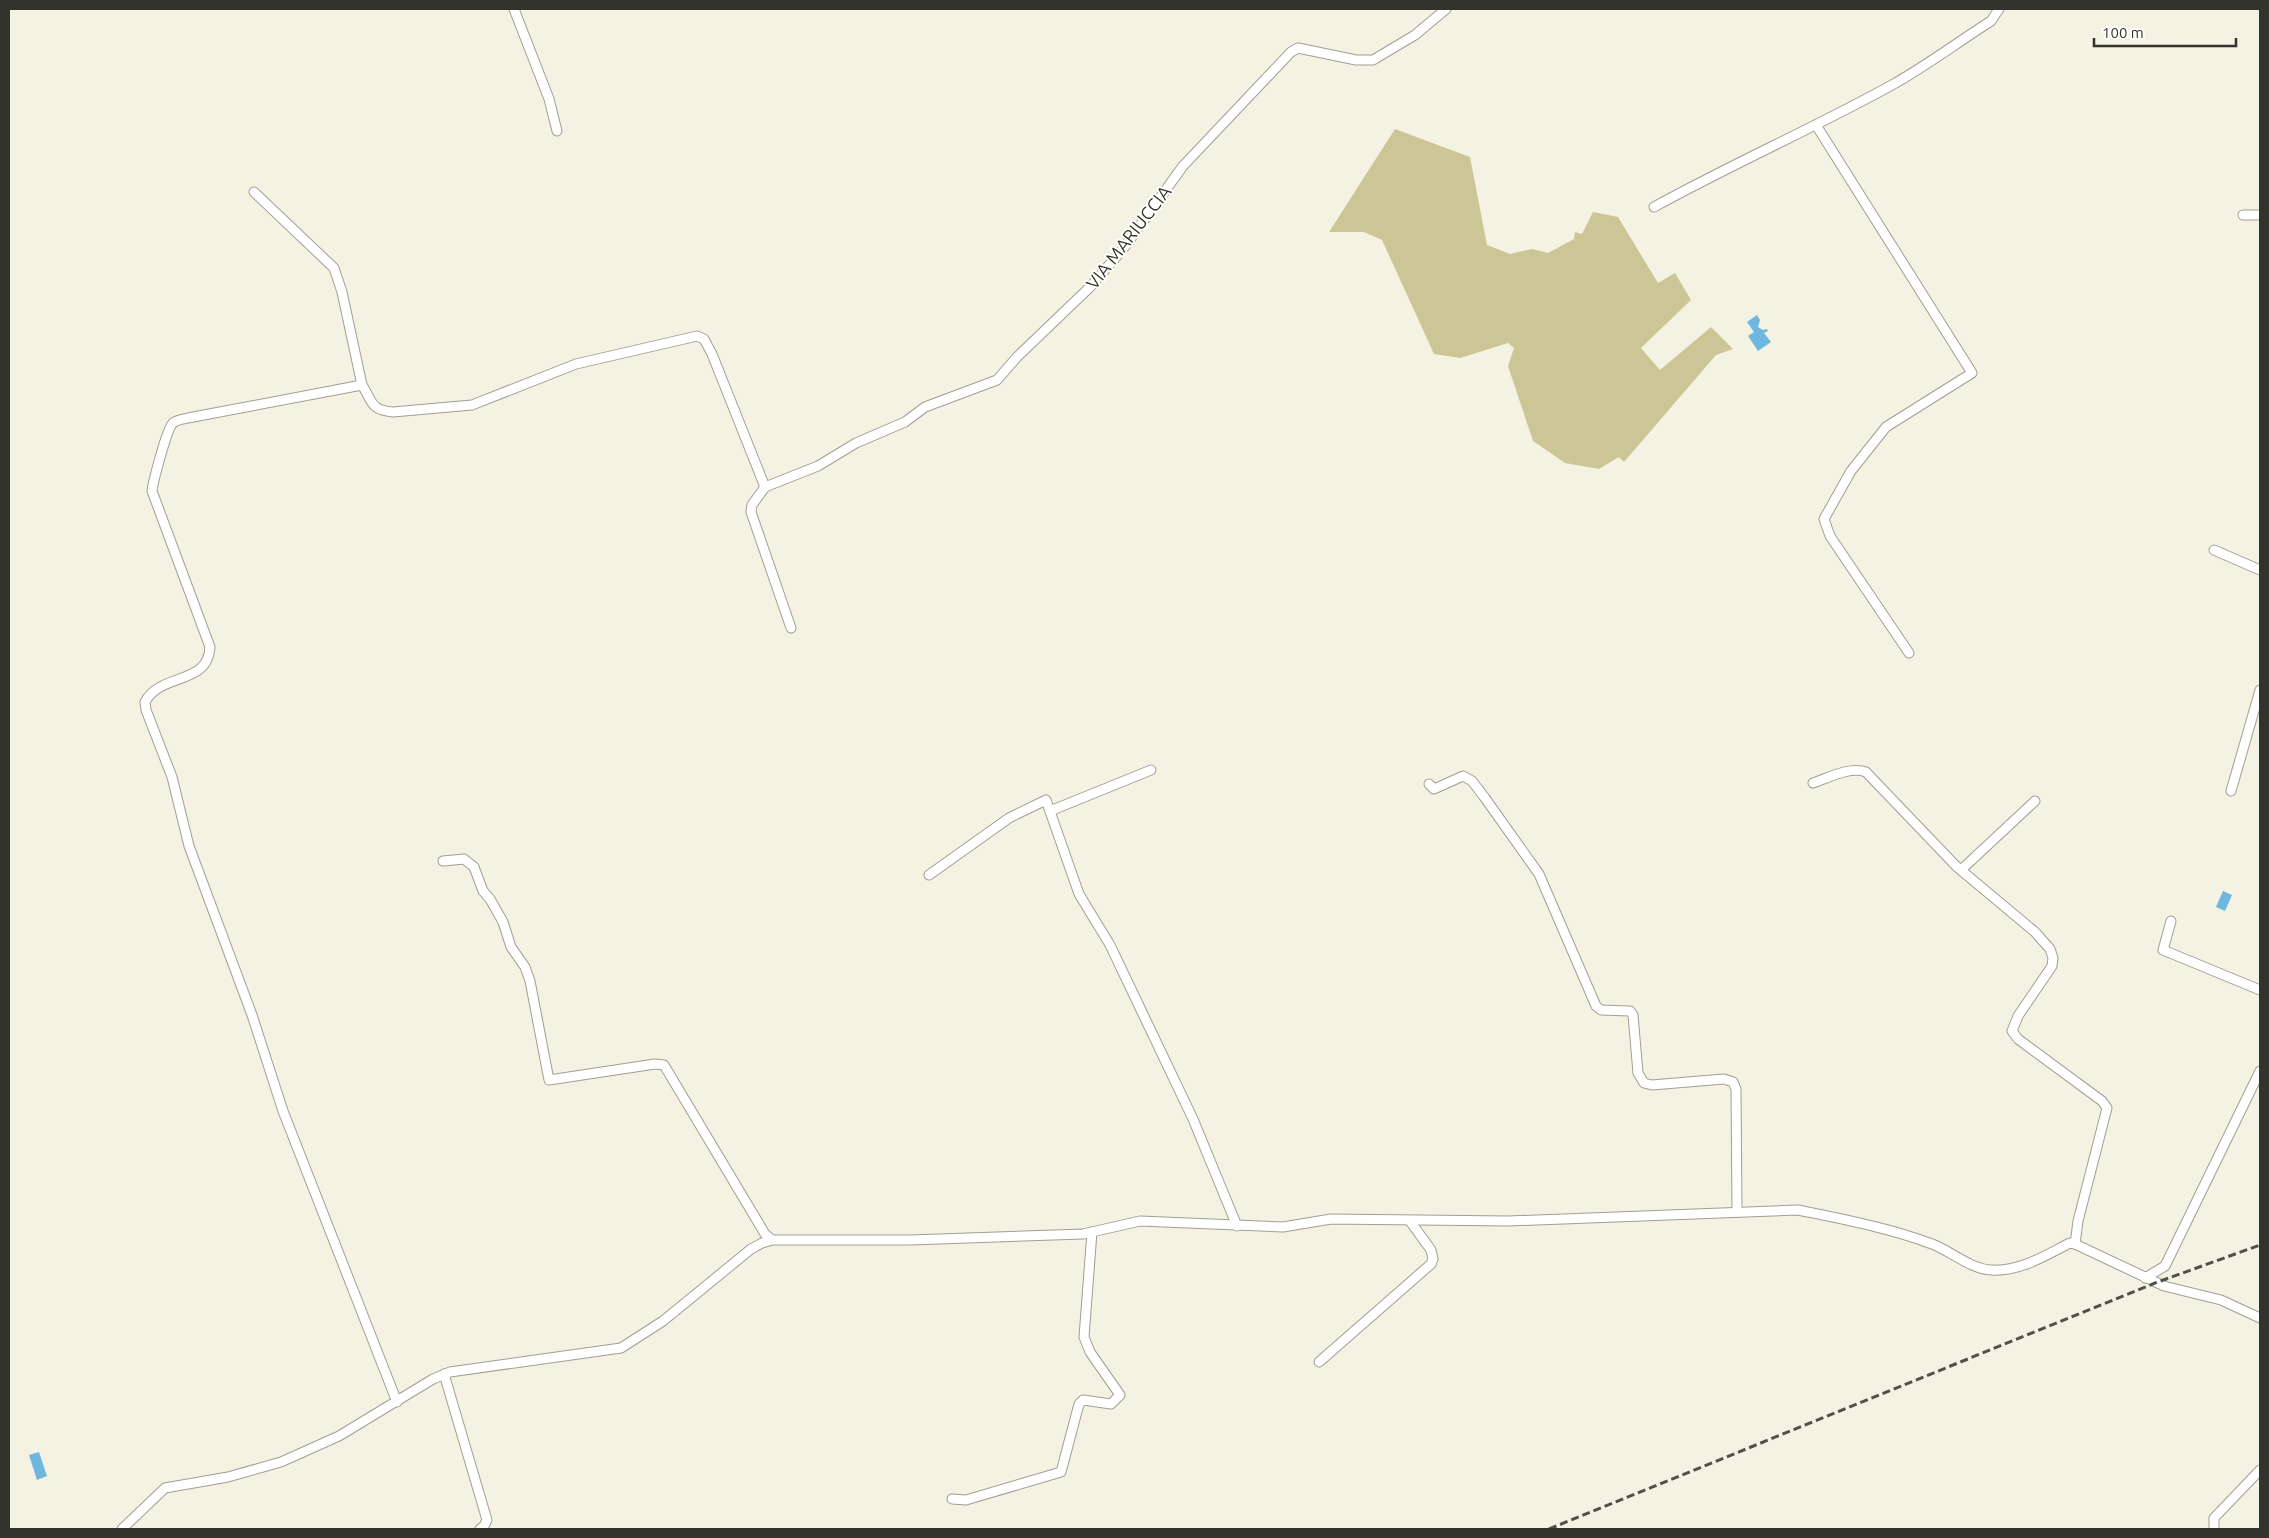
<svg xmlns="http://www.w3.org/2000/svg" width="2269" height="1538" viewBox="0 0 2269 1538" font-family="Ubuntu,sans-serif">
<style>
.green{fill:#ccc696}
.water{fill:#6eb8df}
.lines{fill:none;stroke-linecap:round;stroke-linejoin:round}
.minor-casing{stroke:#a09f91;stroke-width:11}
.minor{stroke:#fff;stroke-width:9}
.rail{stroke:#515149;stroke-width:3;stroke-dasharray:8 4;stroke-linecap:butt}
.labels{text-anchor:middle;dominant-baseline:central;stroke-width:4;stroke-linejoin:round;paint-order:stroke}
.street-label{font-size:18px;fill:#33332d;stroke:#fffffc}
</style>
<rect width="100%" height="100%" fill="#f4f2e3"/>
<polygon class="green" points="1395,129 1470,157 1487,245 1510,254 1532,249 1548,253 1574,239 1575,232 1582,234 1593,212 1618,217 1658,283 1675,273 1691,300 1641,348 1660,370 1711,327 1733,349 1716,355 1624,462 1619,457 1599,469 1565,463 1533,441 1508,366 1514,348 1508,343 1460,358 1434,354 1382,240 1364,232 1329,232"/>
<g class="water">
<polygon points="1757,315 1760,320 1758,327 1763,330 1767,329 1768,331 1764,333 1771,342 1758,351 1748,336 1754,332 1747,322"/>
<polygon points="2223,891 2232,895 2225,911 2216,907"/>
<polygon points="39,1452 47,1476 37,1480 29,1455"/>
</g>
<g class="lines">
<g class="minor-casing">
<g id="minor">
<polyline points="514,9 549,99 557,131"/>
<polyline points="1816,125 1972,373 1886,427 1851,471 1824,519 1830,536 1909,653"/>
<polyline points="254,192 334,268 342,292 362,385"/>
<path d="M 1654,207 C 1732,164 1814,128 1892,85 C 1926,66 1958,42 1991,21 L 1999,9"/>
<polyline points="2243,215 2260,215"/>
<polyline points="2214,550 2260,570"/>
<polyline points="791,628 751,512 752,505 765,487 818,466 856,443 905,422 925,407 997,380 1017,357 1090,287 1123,249 1183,166 1291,52 1298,48 1356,60 1373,60 1415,35 1446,9"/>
<path d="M 1813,783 C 1828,778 1850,766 1866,772 L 1956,866 L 2035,932 L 2050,949 L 2053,958 L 2052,966 L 2018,1016 L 2012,1031 L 2018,1039 L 2102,1101 L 2107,1108 L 2078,1221 L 2075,1244"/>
<polyline points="1429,784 1434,789 1463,776 1472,781 1485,798 1539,874 1596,1006 1601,1010 1630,1011 1633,1015 1638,1073 1644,1083 1652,1085 1724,1079 1733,1082 1736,1089 1737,1212"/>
<polyline points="2231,791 2260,690"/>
<polyline points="1050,811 1151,770"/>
<polyline points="443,861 464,859 474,867 483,891 490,899 503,922 511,947 525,967 530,981 549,1080 655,1064 664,1065 765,1234 772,1240"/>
<polyline points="1961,870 2035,801"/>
<polyline points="929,875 1009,818 1046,800 1079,894 1110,945 1193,1119 1237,1226"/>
<polyline points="2171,921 2163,950 2260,990"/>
<polyline points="2145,1278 2165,1266 2260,1071"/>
<polyline points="1319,1362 1431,1264 1433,1259 1431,1250 1410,1221"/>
<polyline points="444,1374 487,1520 484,1526 480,1529"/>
<path d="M 397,1402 L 283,1111 L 252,1015 L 189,846 L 172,777 L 146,710 L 145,702 C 161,672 208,686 210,647 L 152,491 C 153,482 167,428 173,423 C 176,420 184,419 188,418 L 362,385 C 373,402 370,410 393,412 L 472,405 L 576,364 L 697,336 L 704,339 L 712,354 L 765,487"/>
<polyline points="952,1499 966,1500 1061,1472 1079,1404 1083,1400 1111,1404 1120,1395 1090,1352 1084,1337 1092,1232"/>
<path d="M 122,1529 L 165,1488 L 228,1477 L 281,1462 L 339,1436 L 433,1379 L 450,1372 L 621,1348 L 663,1321 L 751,1249 L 762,1243 L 772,1240 L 910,1240 L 1083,1234 L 1140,1221 L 1283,1227 L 1331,1219 L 1508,1221 L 1798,1210 C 1842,1219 1890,1228 1932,1244 C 1951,1251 1970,1269 1991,1270 C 2020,1272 2046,1255 2070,1243 L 2075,1244 L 2164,1286 L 2221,1300 L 2260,1318"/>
<polyline points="2214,1529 2214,1518 2260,1470"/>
</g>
</g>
<use href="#minor" class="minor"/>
<polyline class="rail" points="1549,1529 2155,1283 2260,1245"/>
</g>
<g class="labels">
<g class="street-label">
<text transform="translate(1128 237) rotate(-52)">VIA MARIUCCIA</text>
</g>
</g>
<rect width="2269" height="1538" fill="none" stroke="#33332d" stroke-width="20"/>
<path d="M2094 38v8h142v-8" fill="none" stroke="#33332d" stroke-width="2.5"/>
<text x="2102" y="38" font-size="15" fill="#33332d" stroke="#fffffc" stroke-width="4" paint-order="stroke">100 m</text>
</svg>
